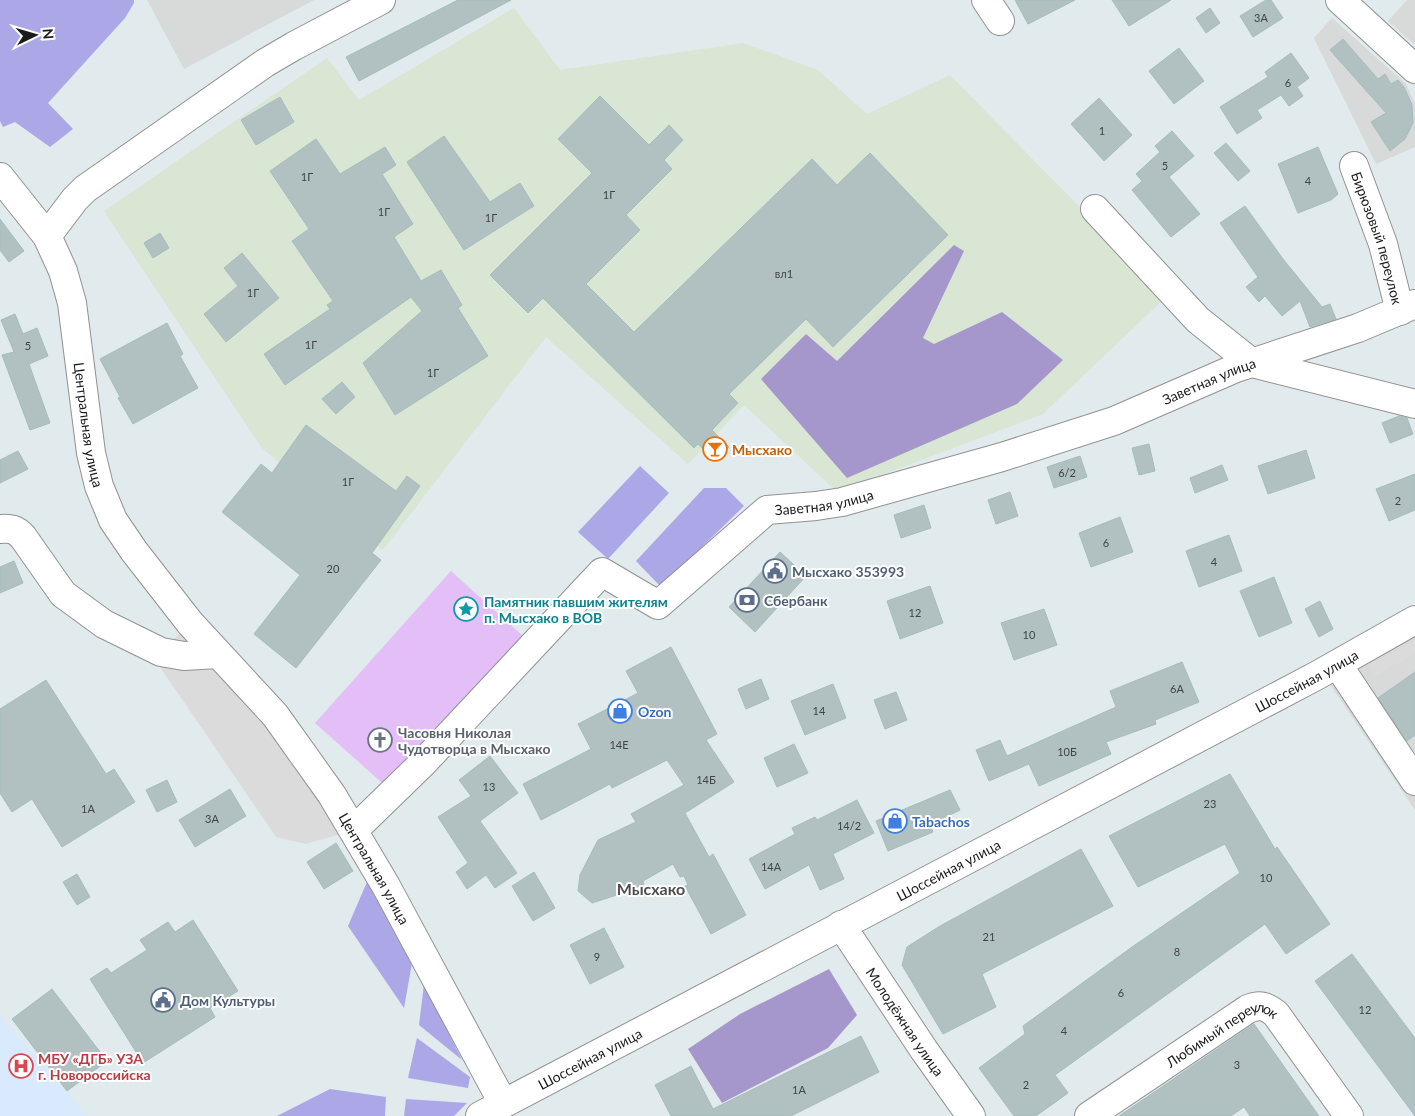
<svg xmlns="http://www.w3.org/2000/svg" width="1415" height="1116" viewBox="0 0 1415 1116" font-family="Lato,sans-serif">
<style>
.residential{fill:#d8d9d9}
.industrial{fill:#d8e6d3}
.education{fill:#d9e9fe}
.grass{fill:#aca7e6}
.forest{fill:#a597cb}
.park{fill:#e3bef7}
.parking{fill:#dbdbdb}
.building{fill:#b1c1c1;stroke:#a4bdbe}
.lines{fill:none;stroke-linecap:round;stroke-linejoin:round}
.minor-casing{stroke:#929292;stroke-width:30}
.minor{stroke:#fff;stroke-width:28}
.labels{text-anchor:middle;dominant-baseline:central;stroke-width:4;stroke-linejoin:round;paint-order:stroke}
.number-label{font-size:11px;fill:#404444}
.street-label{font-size:14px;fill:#1b1b1b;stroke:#fff}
.food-label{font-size:14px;font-weight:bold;fill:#c56008;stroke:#fff;text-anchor:start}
.service-label{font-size:14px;font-weight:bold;fill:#4e5e75;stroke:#fff;text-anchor:start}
.culture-label{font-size:14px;font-weight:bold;fill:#0d838f;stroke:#fff;text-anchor:start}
.shop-label{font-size:14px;font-weight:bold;fill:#366cbe;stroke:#fff;text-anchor:start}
.worship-label{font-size:14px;font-weight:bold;fill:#5b616d;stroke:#fff;text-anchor:start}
.health-label{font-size:14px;font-weight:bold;fill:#be3a42;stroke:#fff;text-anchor:start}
.quarter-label{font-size:16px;font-weight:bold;fill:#4e4e4e;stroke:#fff}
</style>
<rect width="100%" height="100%" fill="#e1eaed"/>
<g class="residential">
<polygon points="147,0 314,0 184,69"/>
<polygon points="1407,0 1415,0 1415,45 1388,21"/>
<polygon points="1332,18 1406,84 1415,104 1415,147 1376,164 1314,38"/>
<polygon points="1415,632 1415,810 1327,680"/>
</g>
<polygon class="industrial" points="514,8 560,70 743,43 818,70 867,114 950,75 1167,296 1043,414 837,492 744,405 688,464 546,337 383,550 262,448 104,211 327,58 359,100"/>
<polygon class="education" points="0,1016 86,1115 85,1116 0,1116"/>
<g class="grass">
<polygon points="0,0 134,0 134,3 125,18 48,103 73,129 50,147 15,122 3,127 0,121"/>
<polygon points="640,466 669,493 608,559 578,532"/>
<polygon points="704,488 726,488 744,506 661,587 636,561"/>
<polygon points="367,882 412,963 404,1008 348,926"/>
<polygon points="424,984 462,1060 419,1025"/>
<polygon points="417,1038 470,1077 468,1088 408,1078"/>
<polygon points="330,1089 386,1097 385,1116 277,1116"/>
<polygon points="406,1099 467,1103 454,1116 404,1116"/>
</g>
<g class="forest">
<polygon points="954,245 964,251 923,338 934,344 1002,312 1063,360 1017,404 847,478 761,379 806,334 837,361"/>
<polygon points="829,969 857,1015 828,1048 722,1103 688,1049 740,1014"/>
</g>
<polygon class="park" points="451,571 525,638 390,790 315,723"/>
<g class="parking">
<polygon points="190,623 354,830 306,844 276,837 156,661 161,652"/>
<polygon points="1415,640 1415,654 1375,676 1369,665"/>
</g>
<g class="building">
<polygon points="458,0 511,0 359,81 346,57"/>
<polygon points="1015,0 1075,0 1028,24"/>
<polygon points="1112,0 1171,0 1129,26"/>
<polygon points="1266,0 1271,0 1283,18 1253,37 1240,16"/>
<polygon points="1210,8 1220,23 1206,33 1196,18"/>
<polygon points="1343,39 1378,79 1385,74 1391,84 1398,80 1404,87 1412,105 1413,123 1405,139 1390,151 1371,122 1386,113 1330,50"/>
<polygon points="1179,48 1204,81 1174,104 1149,71"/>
<polygon points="1291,53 1309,78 1297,87 1303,96 1289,106 1281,95 1257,110 1262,118 1237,134 1220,107 1268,77 1265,72"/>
<polygon points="600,96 649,145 669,125 683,140 664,160 672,169 626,215 640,230 586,284 634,332 812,159 837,185 870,153 948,235 833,347 806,319 729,394 738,403 712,430 729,447 715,461 698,444 694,448 543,298 528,313 490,275 592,173 558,139"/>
<polygon points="280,97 294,122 256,145 241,120"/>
<polygon points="1099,98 1132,135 1104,161 1071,124"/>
<polygon points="1172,131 1194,156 1169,177 1200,214 1171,237 1132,190 1142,181 1136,174 1160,152 1155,146"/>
<polygon points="444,136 490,202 520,183 534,206 464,250 407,162"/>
<polygon points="316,139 340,174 385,147 396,165 382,174 413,224 394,237 421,281 441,270 462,305 458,308 488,356 395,415 363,363 422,311 411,297 285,385 264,354 330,309 327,305 333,301 292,241 309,229 270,171"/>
<polygon points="1226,143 1250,171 1238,181 1214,153"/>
<polygon points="1318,147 1338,194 1331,200 1298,213 1278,164"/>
<polygon points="1245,206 1283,259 1322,307 1330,304 1336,319 1310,327 1300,301 1282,316 1265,296 1259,302 1246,287 1258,277 1220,223"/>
<polygon points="0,219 24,251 9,262 0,250"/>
<polygon points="160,233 169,248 153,258 144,243"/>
<polygon points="242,253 279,298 226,342 204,314 238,286 224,268"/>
<polygon points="15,314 23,334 37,328 48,356 29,364 50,423 30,430 2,355 14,352 1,320"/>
<polygon points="167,323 183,354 180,356 198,388 133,424 118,398 120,397 100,359"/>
<polygon points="342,382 355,397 336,414 322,399"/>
<polygon points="1399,416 1407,418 1413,434 1390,443 1382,423"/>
<polygon points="306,425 396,491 407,476 420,486 372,553 381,560 296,668 254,634 300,575 222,512 261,464 272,473"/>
<polygon points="1149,444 1155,471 1139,475 1132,448"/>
<polygon points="1306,450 1315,478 1268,494 1258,466"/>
<polygon points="18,451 28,469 0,483 0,460"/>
<polygon points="1080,456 1087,477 1054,488 1047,467"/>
<polygon points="1222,465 1228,480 1195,493 1190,478"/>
<polygon points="1415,474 1415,510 1389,521 1376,489"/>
<polygon points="1010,492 1018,516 996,524 988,500"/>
<polygon points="924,505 931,528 901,538 894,515"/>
<polygon points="1120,517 1133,552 1091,567 1079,533"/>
<polygon points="1229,535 1242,571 1199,587 1186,551"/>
<polygon points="780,552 806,576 755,632 729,607"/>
<polygon points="14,561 23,583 0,593 0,567"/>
<polygon points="1274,577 1292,623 1259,637 1240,591"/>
<polygon points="930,586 943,623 900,639 887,601"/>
<polygon points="1320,601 1333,629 1319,637 1305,609"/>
<polygon points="1044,609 1057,645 1014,660 1001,623"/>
<polygon points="671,647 717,734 706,740 734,782 685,813 709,857 713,854 746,915 711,934 685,886 688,885 684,876 680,877 673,864 643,881 644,884 623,893 592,903 578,891 580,875 598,840 636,822 631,814 684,785 667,760 612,788 610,784 541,820 523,784 591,749 578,724 638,693 626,671"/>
<polygon points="1182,662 1199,702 1155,720 1156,724 1106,742 1111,754 1039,786 1029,764 989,781 976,750 1000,740 1007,756 1116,707 1110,691"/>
<polygon points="1415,672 1415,735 1407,741 1378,698"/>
<polygon points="761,679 769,699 746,709 738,689"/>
<polygon points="46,680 106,774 114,769 135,802 62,847 32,799 12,812 0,793 0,709"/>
<polygon points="833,684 846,718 805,735 791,701"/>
<polygon points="896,692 907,720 885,729 874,700"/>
<polygon points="794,744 808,773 777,787 764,758"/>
<polygon points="490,756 518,793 480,821 517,873 495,888 486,875 467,889 456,872 468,863 438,817 471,796 459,780"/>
<polygon points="1230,774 1275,849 1277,847 1330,924 1286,954 1265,924 1055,1075 1068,1093 1036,1116 1014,1116 979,1068 1025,1034 1023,1026 1132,947 1240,873 1225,844 1138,887 1109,836"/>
<polygon points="167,780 177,802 157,812 146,790"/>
<polygon points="230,789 246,816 195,847 179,820"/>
<polygon points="950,790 960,810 930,825 933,832 888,851 876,821"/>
<polygon points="857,800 874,833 833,854 844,879 820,890 809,865 765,889 749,859 795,834 792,828 815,817 817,820"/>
<polygon points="336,843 353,871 324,889 307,862"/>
<polygon points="1081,849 1113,906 982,974 996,1007 943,1034 902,965 907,947 940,926"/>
<polygon points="534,872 555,908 533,921 512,886"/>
<polygon points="77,874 90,897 77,905 63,882"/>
<polygon points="193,920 238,991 210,1008 215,1017 143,1063 90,979 107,968 111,973 147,950 140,940 168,922 175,932"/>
<polygon points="604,928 624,967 590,984 570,945"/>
<polygon points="1352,954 1415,1038 1415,1116 1315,981"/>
<polygon points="52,989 107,1061 67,1091 12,1019"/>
<polygon points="1254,1024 1319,1116 1250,1116 1244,1107 1231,1116 1119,1116"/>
<polygon points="861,1036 879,1072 791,1116 671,1116 655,1085 691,1066 713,1109"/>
</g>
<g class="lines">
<g class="minor-casing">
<g id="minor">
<polyline points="986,0 1000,21"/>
<polyline points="1340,0 1415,69"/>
<path id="s1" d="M 1354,166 L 1383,244 L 1400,311"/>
<path id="s2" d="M 0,177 L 47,236 L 63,271 L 72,303 L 91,453 L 99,486 L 113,520 L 134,551 L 190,623 L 275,715 L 332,795 L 386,886 L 503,1103"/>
<polyline points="1095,209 1198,320 1252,363 1415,404"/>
<polyline points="47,236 75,199 85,189 265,63 294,46 381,0"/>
<path d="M 0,529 C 10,528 16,529 23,537 L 63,594 L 104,624 L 161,652 L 184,656 L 218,654"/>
<polyline points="1338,665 1415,781"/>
<path id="s3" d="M 354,830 L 423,763 L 602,572 L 658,605 L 767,510 L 816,506 L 842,502 L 1002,457 L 1114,421 L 1236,368 L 1358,328 L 1415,304"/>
<path id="s4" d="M 841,925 L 924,1050 L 971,1116"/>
<path id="s5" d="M 480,1116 L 1316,676 L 1415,620"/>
<path id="s6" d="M 1089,1116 L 1248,1009 C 1260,1004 1266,1006 1276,1014 L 1349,1116"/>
</g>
</g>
<use href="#minor" class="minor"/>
</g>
<defs>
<g id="bar-ring" transform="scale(1.25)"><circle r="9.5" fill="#fff" stroke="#e8710a" stroke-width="1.5"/><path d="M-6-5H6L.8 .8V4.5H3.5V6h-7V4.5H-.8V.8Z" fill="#e8710a"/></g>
<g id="civic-ring" transform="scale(1.25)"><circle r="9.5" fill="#fff" stroke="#5c6f8a" stroke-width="1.5"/><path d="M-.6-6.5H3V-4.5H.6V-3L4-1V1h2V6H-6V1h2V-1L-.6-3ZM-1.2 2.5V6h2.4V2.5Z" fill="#5c6f8a"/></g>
<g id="bank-ring" transform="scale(1.25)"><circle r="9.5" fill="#fff" stroke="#5c6f8a" stroke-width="1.5"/><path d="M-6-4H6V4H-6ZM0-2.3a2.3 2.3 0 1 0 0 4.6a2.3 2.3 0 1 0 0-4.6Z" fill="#5c6f8a"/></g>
<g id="sight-ring" transform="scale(1.25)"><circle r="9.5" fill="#fff" stroke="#0f9aa8" stroke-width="1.5"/><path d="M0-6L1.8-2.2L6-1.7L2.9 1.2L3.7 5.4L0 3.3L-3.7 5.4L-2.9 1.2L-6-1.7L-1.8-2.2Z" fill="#0f9aa8"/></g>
<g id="shop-ring" transform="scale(1.25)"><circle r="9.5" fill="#fff" stroke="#3f7fe0" stroke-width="1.5"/><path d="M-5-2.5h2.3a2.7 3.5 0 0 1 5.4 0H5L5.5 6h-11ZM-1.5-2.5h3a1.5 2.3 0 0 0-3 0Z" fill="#3f7fe0"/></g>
<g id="church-ring" transform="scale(1.25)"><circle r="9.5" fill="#fff" stroke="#6b7280" stroke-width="1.5"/><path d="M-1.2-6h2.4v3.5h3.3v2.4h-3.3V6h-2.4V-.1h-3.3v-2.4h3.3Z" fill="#6b7280"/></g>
<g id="hospital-ring" transform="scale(1.25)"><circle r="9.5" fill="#fff" stroke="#e0444e" stroke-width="1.5"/><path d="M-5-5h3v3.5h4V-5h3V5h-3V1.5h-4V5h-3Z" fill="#e0444e"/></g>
</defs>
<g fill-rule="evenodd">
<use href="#bar-ring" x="715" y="449"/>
<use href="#civic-ring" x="775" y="571"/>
<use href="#bank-ring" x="747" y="600"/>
<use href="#sight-ring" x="466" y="609"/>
<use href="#shop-ring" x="620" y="711"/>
<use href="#church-ring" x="380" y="740"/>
<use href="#shop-ring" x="895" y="821"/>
<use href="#civic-ring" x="163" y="1000"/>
<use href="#hospital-ring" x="21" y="1066"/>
</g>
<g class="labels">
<g class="number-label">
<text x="1261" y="17">3А</text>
<text x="1288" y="82">6</text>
<text x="1102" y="130">1</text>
<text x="1165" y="165">5</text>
<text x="307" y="176">1Г</text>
<text x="1308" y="180">4</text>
<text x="609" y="194">1Г</text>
<text x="384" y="211">1Г</text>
<text x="491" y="217">1Г</text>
<text x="784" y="273">вл1</text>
<text x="253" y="292">1Г</text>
<text x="311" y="344">1Г</text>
<text x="28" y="345">5</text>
<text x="433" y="372">1Г</text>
<text x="1067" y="472">6/2</text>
<text x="348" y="481">1Г</text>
<text x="1398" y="500">2</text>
<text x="1106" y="542">6</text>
<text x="1214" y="561">4</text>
<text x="333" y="568">20</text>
<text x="915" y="612">12</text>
<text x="1029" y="634">10</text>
<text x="1177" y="688">6А</text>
<text x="819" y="710">14</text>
<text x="619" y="744">14Е</text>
<text x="1067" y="751">10Б</text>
<text x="706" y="779">14Б</text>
<text x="489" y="786">13</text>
<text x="1210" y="803">23</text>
<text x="88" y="808">1А</text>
<text x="212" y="818">3А</text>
<text x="849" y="825">14/2</text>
<text x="771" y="866">14А</text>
<text x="1266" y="877">10</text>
<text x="989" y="936">21</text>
<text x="1177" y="951">8</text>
<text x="597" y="956">9</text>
<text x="1121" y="992">6</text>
<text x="1365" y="1009">12</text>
<text x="1064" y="1030">4</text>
<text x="1237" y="1064">3</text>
<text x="1026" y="1084">2</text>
<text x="799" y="1089">1А</text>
</g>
<g class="street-label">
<text stroke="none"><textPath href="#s1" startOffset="76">Бирюзовый переулок</textPath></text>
<text stroke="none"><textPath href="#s3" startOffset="1030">Заветная улица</textPath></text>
<text stroke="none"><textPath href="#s2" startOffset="270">Центральная улица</textPath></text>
<text stroke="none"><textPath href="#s3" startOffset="625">Заветная улица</textPath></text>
<text stroke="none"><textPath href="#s5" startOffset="934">Шоссейная улица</textPath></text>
<text stroke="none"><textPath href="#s2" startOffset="806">Центральная улица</textPath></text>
<text stroke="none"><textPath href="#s5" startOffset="529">Шоссейная улица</textPath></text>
<text stroke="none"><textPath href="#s4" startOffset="116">Молодёжная улица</textPath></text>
<text stroke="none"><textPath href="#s6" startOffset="159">Любимый переулок</textPath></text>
<text stroke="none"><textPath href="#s5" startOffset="124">Шоссейная улица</textPath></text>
</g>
<g class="food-label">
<text x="732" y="449">Мысхако</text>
</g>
<g class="service-label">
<text x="792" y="571">Мысхако 353993</text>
<text x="764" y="600">Сбербанк</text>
<text x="180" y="1000">Дом Культуры</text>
</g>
<g class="culture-label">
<text x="484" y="601">Памятник павшим жителям<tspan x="484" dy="16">п. Мысхако в ВОВ</tspan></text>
</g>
<g class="shop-label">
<text x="638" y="711">Ozon</text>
<text x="912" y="821">Tabachos</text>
</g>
<g class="worship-label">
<text x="398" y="732">Часовня Николая<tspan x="398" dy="16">Чудотворца в Мысхако</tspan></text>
</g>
<g class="health-label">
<text x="38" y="1058">МБУ «ДГБ» УЗА<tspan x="38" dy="16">г. Новороссийска</tspan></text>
</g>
<g class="quarter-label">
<text x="651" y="888">Мысхако</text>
</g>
</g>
<g transform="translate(35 35) rotate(85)" stroke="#ffffff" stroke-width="4" paint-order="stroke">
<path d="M0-4L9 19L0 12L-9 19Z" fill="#1b1b1b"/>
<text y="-8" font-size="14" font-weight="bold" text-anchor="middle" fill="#1b1b1b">N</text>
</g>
</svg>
